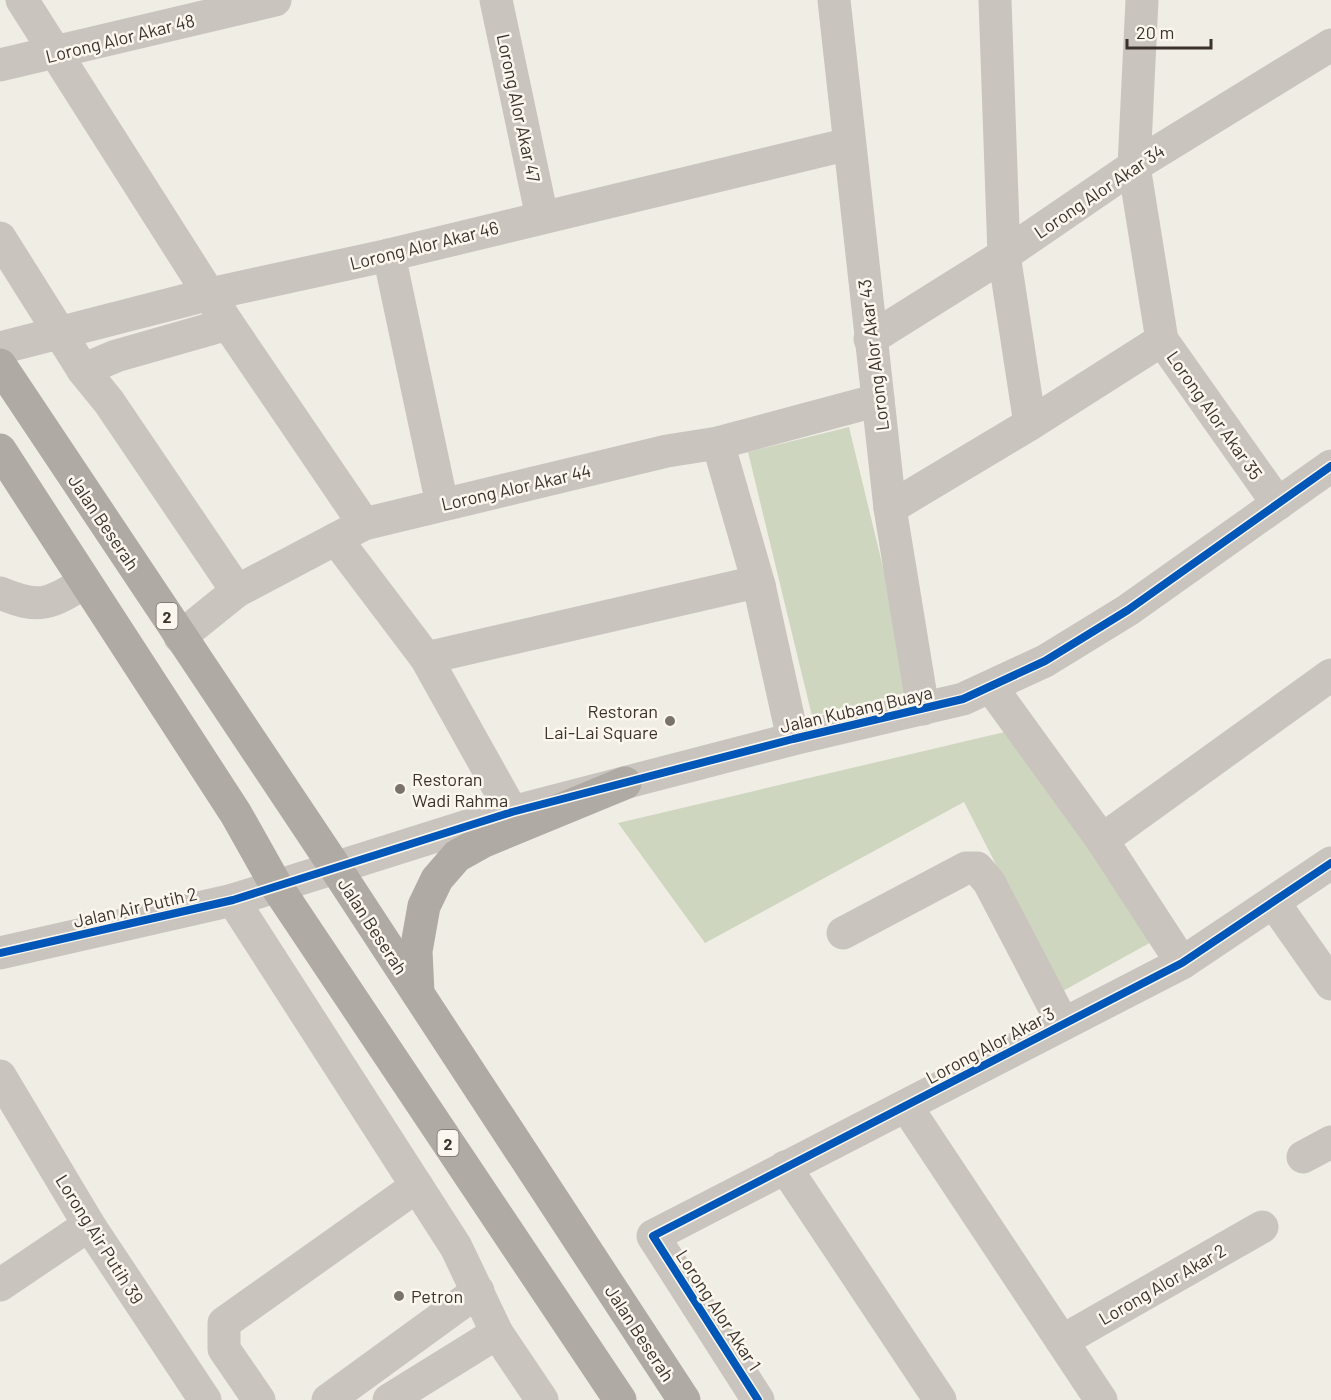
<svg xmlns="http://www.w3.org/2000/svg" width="1331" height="1400" viewBox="0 0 1331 1400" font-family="Barlow,sans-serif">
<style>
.green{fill:#ced6bf}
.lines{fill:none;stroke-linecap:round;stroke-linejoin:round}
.minor{stroke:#c9c5be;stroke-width:33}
.highway{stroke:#afaba4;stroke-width:33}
.cycleway-casing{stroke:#fbf7ee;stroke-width:11}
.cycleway{stroke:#0057b8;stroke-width:8}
.poi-dot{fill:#7a736c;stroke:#fbf7ee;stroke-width:2}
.labels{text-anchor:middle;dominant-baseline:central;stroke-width:5;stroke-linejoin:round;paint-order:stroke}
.shield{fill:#fbf7ee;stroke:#756d66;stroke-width:1.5}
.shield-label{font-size:16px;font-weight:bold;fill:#3b322b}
.street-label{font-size:18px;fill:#3b322b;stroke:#fbf7ee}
.poi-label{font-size:18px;fill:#3b322b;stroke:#fbf7ee;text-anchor:start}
</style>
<rect width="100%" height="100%" fill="#f0ede5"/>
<g class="green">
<polygon points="849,427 913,691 812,716 748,452"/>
<polygon points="1009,731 1155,940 1061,992 964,802 705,943 618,823"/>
</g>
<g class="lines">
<g class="minor">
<polyline points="22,0 228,324 364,524"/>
<polyline points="496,0 542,217"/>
<polyline points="834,0 890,508 923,709"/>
<polyline points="995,0 1004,255 1030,424"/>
<polyline points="1142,0 1134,166 1162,340 1278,504"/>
<polyline points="0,65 275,0"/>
<polyline points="0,238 83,370 109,402 237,591"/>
<polyline points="389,255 442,504"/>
<polyline points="870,339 1004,255 1134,166 1331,45"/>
<polyline points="0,348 210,294 389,255 849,144"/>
<polyline points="83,370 116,356 228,324"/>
<polyline points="718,443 759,585 793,739"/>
<polyline points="890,508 1030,424 1162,340"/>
<polyline points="336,539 426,658 512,812"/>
<path d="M 0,593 C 40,610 50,604 85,582"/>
<polyline points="180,637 237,591 364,524 667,451 718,443 878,400"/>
<polyline points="426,658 743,585 759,585"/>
<polyline points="991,687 1102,840 1182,963"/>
<polyline points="1102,840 1331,675"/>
<polyline points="233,900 456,1247 497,1333 542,1400"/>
<polyline points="1274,903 1331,984"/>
<polyline points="843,933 966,868 977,868 989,882 1063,1024"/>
<polyline points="0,953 233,900 512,812 793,739 963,699 1045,661 1128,610 1331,466"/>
<polyline points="0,1076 89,1225 205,1400"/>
<polyline points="906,1106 1101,1400"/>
<polyline points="1303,1157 1331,1142"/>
<polyline points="785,1167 940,1400"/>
<polyline points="0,1285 89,1225"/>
<polyline points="1062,1341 1262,1227"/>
<polyline points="259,1400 224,1349 224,1323 417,1186"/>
<polyline points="328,1400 478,1291"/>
<polyline points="389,1400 497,1333"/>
<polyline points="758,1400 653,1236 1182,963 1331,863"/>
</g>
<g class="highway">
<polyline points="0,365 335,867 684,1400"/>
<polyline points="0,450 236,814 277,887 620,1400"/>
<polyline points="418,993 416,951 424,906 437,879 457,856 482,842 625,783"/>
</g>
<g class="cycleway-casing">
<g id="cycleway">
<polyline points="0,953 233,900 512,812 793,739 963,699 1045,661 1128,610 1331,466"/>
<polyline points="758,1400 653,1236 1182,963 1331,863"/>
</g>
</g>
<use href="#cycleway" class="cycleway"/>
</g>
<g class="poi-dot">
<circle cx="670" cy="721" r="6"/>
<circle cx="400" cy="789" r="6"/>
<circle cx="399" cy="1296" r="6"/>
</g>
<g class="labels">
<g class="shield">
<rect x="156.5" y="603" width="21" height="26" rx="4.5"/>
<rect x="437.5" y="1130" width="21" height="26" rx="4.5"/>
</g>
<g class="shield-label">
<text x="167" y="616">2</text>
<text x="448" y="1143">2</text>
</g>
<g class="street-label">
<text transform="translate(120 38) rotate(-14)">Lorong Alor Akar 48</text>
<text transform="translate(519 108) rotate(78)">Lorong Alor Akar 47</text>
<text transform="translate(1099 191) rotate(-34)">Lorong Alor Akar 34</text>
<text transform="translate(424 245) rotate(-14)">Lorong Alor Akar 46</text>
<text transform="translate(873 355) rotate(-97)">Lorong Alor Akar 43</text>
<text transform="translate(1215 415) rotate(55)">Lorong Alor Akar 35</text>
<text transform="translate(516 487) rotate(-13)">Lorong Alor Akar 44</text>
<text transform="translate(104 522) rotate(56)">Jalan Beserah</text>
<text transform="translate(856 709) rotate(-13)">Jalan Kubang Buaya</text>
<text transform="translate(135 907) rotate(-13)">Jalan Air Putih 2</text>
<text transform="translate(373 926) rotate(57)">Jalan Beserah</text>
<text transform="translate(990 1045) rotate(-28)">Lorong Alor Akar 3</text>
<text transform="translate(100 1239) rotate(58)">Lorong Air Putih 39</text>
<text transform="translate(1162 1284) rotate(-30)">Lorong Alor Akar 2</text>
<text transform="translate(719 1310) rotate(57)">Lorong Alor Akar 1</text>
<text transform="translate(640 1333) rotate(57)">Jalan Beserah</text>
</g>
<g class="poi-label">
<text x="658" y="711" text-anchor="end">Restoran<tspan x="658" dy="21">Lai-Lai Square</tspan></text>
<text x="412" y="779">Restoran<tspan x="412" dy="21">Wadi Rahma</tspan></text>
<text x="411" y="1296">Petron</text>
</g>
</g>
<path d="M1127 39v9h84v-9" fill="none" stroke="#3b322b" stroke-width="3"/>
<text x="1136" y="39" font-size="18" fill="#3b322b" stroke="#fbf7ee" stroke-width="4.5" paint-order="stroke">20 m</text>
</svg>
